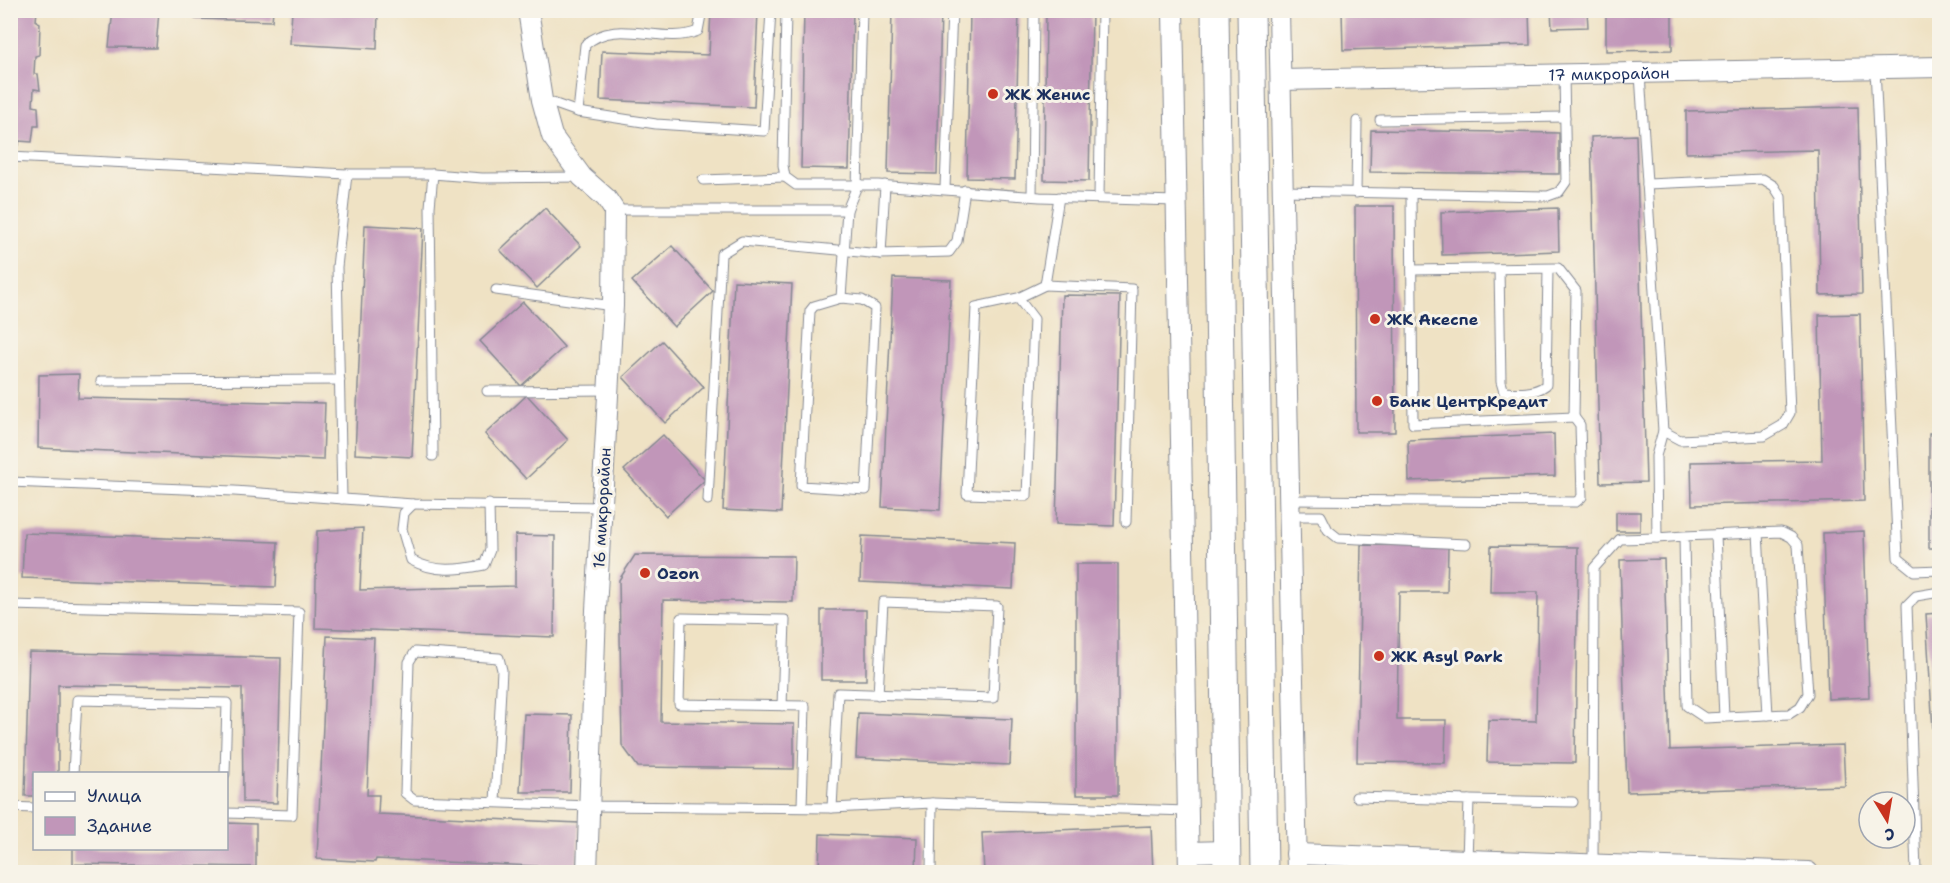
<svg xmlns="http://www.w3.org/2000/svg" width="1950" height="883" viewBox="0 0 1950 883" font-family="'Shantell Sans',sans-serif">
<style>
.building{fill:#c196b9}
.lines{fill:none;stroke-linecap:round;stroke-linejoin:round}
.lane-casing{stroke:#858891;stroke-width:11}
.street-casing{stroke:#858891;stroke-width:22}
.secondary-casing{stroke:#858891;stroke-width:29}
.lane{stroke:#fff;stroke-width:9}
.street{stroke:#fff;stroke-width:20}
.secondary{stroke:#fff;stroke-width:27}
.poi-dot{fill:#c8321e;stroke:#f7f3e8;stroke-width:2}
.labels{text-anchor:middle;dominant-baseline:central;stroke-width:6;stroke-linejoin:round;paint-order:stroke}
.street-label{font-size:16px;fill:#1b2f5e;stroke:#f7f3e8}
.poi-label{font-size:16px;font-weight:bold;fill:#1b2f5e;stroke:#f7f3e8;text-anchor:start}
</style>
<rect width="100%" height="100%" fill="#f7f3e8"/>
<filter id="ink" filterUnits="userSpaceOnUse"><feTurbulence type="fractalNoise" baseFrequency=".0167" numOctaves="2"/><feDisplacementMap in="SourceGraphic" scale="12" xChannelSelector="R" yChannelSelector="G"/><feConvolveMatrix kernelMatrix="1 2 1 2 8 2 1 2 1" color-interpolation-filters="sRGB"/></filter>
<filter id="wash" filterUnits="userSpaceOnUse"><feTurbulence type="fractalNoise" baseFrequency=".008" numOctaves="4" result="noise"/><feDisplacementMap in="SourceGraphic" scale="24" xChannelSelector="R" yChannelSelector="G"/><feGaussianBlur stdDeviation="1.35" result="paint"/><feColorMatrix in="noise" values="0 0 0 0 0 0 0 0 0 0 0 0 0 0 0 0 0 1.4 0 .05"/><feComposite in="paint" operator="in"/></filter>
<g filter="url(#wash)">
<rect width="100%" height="100%" fill="#efe2c4"/>
<g id="blocks">
<g class="building">
<polygon points="10,10 37,10 36,21 40,23 39,55 35,56 34,74 38,74 40,90 34,89 33,106 38,107 39,126 34,126 32,142 19,141 19,145 10,145"/>
<polygon points="113,10 159,10 156,48 109,47"/>
<polygon points="195,10 273,10 272,21 195,19"/>
<polygon points="292,10 378,10 377,49 290,44"/>
<polygon points="711,10 758,10 754,107 600,100 602,51 709,55"/>
<polygon points="804,10 853,10 849,169 801,168"/>
<polygon points="892,10 941,10 937,174 888,173"/>
<polygon points="970,10 1019,10 1015,179 967,178"/>
<polygon points="1046,10 1092,10 1089,181 1044,180"/>
<polygon points="1342,10 1529,10 1530,45 1343,50"/>
<polygon points="1551,10 1587,10 1588,27 1552,28"/>
<polygon points="1672,12 1672,50 1606,51 1606,13"/>
<polygon points="1858,107 1862,294 1820,295 1818,150 1686,153 1686,111"/>
<polygon points="1371,130 1559,133 1559,174 1370,172"/>
<polygon points="1636,135 1646,482 1600,483 1591,137"/>
<polygon points="1355,206 1394,206 1395,432 1356,432"/>
<polygon points="545,208 581,246 537,288 500,250"/>
<polygon points="1558,208 1559,251 1442,255 1441,212"/>
<polygon points="365,225 423,228 412,457 355,454"/>
<polygon points="672,246 713,291 674,327 632,281"/>
<polygon points="893,278 951,280 940,510 882,507"/>
<polygon points="734,281 792,284 781,513 723,510"/>
<polygon points="1062,295 1120,296 1114,526 1056,524"/>
<polygon points="523,302 564,347 521,386 480,341"/>
<polygon points="1860,314 1864,501 1692,505 1691,462 1822,460 1819,315"/>
<polygon points="662,341 704,387 665,423 623,377"/>
<polygon points="79,374 78,398 325,403 323,460 38,448 39,375"/>
<polygon points="527,395 568,440 526,479 485,434"/>
<rect x="1929" y="433" width="11" height="115"/>
<polygon points="1554,434 1555,476 1409,481 1408,440"/>
<polygon points="663,435 705,480 666,516 624,470"/>
<rect x="1616" y="512" width="24" height="19"/>
<polygon points="363,528 360,590 515,586 515,535 555,536 554,637 315,628 317,531"/>
<polygon points="1864,531 1869,697 1828,699 1823,533"/>
<polygon points="24,533 278,542 276,587 22,578"/>
<polygon points="862,536 1015,543 1013,589 860,582"/>
<polygon points="1361,545 1448,546 1447,592 1399,592 1397,720 1446,720 1445,763 1357,762"/>
<polygon points="1491,546 1578,547 1575,763 1487,762 1488,720 1536,721 1538,592 1490,592"/>
<polygon points="635,555 794,556 793,602 663,600 661,722 794,724 794,769 638,767 622,745 619,580"/>
<polygon points="1664,559 1670,750 1843,745 1845,786 1627,792 1620,560"/>
<rect x="1076" y="564" width="42" height="231"/>
<rect x="821" y="610" width="45" height="70"/>
<polygon points="1940,613 1940,780 1936,780 1926,614"/>
<polygon points="327,636 374,638 367,795 379,795 378,814 579,823 577,868 376,859 375,862 317,859"/>
<polygon points="29,652 281,658 277,803 243,802 242,688 58,685 58,774 34,774 34,796 25,796"/>
<polygon points="858,713 1012,719 1010,765 856,758"/>
<polygon points="524,714 572,715 570,792 520,792"/>
<polygon points="226,823 256,824 256,867 73,864 73,848 226,848"/>
<polygon points="1151,826 1153,872 984,872 982,833"/>
<polygon points="820,834 917,838 916,872 819,872"/>
</g>
</g>
</g>
<g filter="url(#ink)">
<use href="#blocks" fill-opacity="0" stroke="#858891" stroke-width="1.5"/>
<g class="lines">
<g class="lane-casing">
<g id="lane">
<polyline points="786,10 783,165 785,177 796,185 878,185 1040,197 1176,201"/>
<polyline points="1875,68 1898,558 1914,571 1940,570"/>
<polyline points="1640,74 1663,431 1656,456 1657,538 1684,536 1687,706 1705,718 1789,714 1800,707 1808,694 1798,545 1791,537 1781,532 1684,536"/>
<path d="M 544,100 L 578,112 L 585,45 C 616,16 662,46 698,31 L 702,10"/>
<polyline points="578,112 656,124 764,131 771,10"/>
<polyline points="1380,120 1565,117"/>
<polyline points="10,157 347,174 337,267 342,499"/>
<polyline points="347,174 433,174"/>
<polyline points="703,180 785,177"/>
<polyline points="1647,184 1763,179 1774,186 1781,197 1790,413 1783,425 1764,436 1680,440 1663,431"/>
<polyline points="885,185 881,254 949,252 957,241 965,190"/>
<polyline points="945,188 952,10"/>
<polyline points="1283,191 1548,196 1559,192 1566,182 1564,75"/>
<polyline points="1356,193 1357,121"/>
<polyline points="1032,196 1034,10"/>
<polyline points="1099,197 1102,10"/>
<polyline points="614,210 847,210"/>
<path d="M 1499,269 L 1501,382 L 1504,392 C 1519,393 1534,394 1546,385 L 1548,269"/>
<polyline points="1412,270 1558,268 1576,291 1574,417"/>
<polyline points="1045,285 1132,289 1126,522"/>
<polyline points="496,290 613,306"/>
<polygon points="841,298 862,300 875,308 866,490 801,486 810,311 814,306"/>
<polyline points="841,298 847,210 857,186 862,10"/>
<polyline points="1018,298 976,307 967,494 1027,496 1034,319 1018,298 1045,285 1059,197"/>
<polyline points="101,381 340,380"/>
<polyline points="487,391 608,390"/>
<polyline points="433,456 430,207 433,174 482,178 582,177"/>
<polyline points="10,482 234,491 413,504 602,507"/>
<polyline points="708,500 721,254 742,241 881,254"/>
<polyline points="1289,500 1576,502 1582,497 1580,425 1574,417 1413,424 1411,194"/>
<path d="M 413,504 L 404,513 L 402,529 L 411,560 C 435,573 458,570 484,565 L 490,550 L 489,504"/>
<polyline points="1289,516 1321,516 1328,530 1338,538 1466,544"/>
<polyline points="1758,533 1768,715"/>
<polyline points="1716,535 1724,717"/>
<polyline points="10,605 299,612 292,815 226,813"/>
<polyline points="782,706 785,620 681,618 679,704 805,706 802,806"/>
<polyline points="73,774 77,700 227,703 225,774"/>
<polyline points="1356,797 1469,800 1467,860"/>
<polyline points="1469,800 1573,802"/>
<polyline points="495,802 502,670 499,658 415,652 409,662 405,793 414,800 591,806 832,808 932,803 1188,811"/>
<polyline points="10,807 34,808"/>
<polyline points="832,808 838,693 993,698 997,606 883,602 878,695"/>
<polyline points="1593,864 1594,568 1620,539 1657,538"/>
<polyline points="931,872 932,803"/>
<polyline points="1916,872 1907,605 1916,596 1940,592"/>
</g>
</g>
<g class="street-casing">
<g id="street">
<polyline points="528,10 542,100 552,136 582,177 606,198 614,210 613,306 596,610 587,872"/>
<polyline points="1173,10 1189,872"/>
<polyline points="1279,10 1297,872"/>
<path id="s1" d="M 1281,80 L 1940,67"/>
<polyline points="1189,852 1227,851"/>
<polyline points="1296,854 1808,872"/>
</g>
</g>
<g class="secondary-casing">
<g id="secondary">
<polyline points="1215,10 1227,872"/>
<polyline points="1251,10 1264,872"/>
</g>
</g>
<use href="#lane" class="lane"/>
<use href="#street" class="street"/>
<use href="#secondary" class="secondary"/>
</g>
</g>
<g class="poi-dot">
<circle cx="993" cy="94" r="6"/>
<circle cx="1375" cy="319" r="6"/>
<circle cx="1377" cy="401" r="6"/>
<circle cx="645" cy="573" r="6"/>
<circle cx="1379" cy="656" r="6"/>
</g>
<g class="labels">
<g class="street-label">
<text stroke="none"><textPath href="#s1" startOffset="328">17 микрорайон</textPath></text>
<text transform="translate(602 508) rotate(-87)">16 микрорайон</text>
</g>
<g class="poi-label">
<text x="1005" y="94">ЖК Женис</text>
<text x="1387" y="319">ЖК Акеспе</text>
<text x="1389" y="401">Банк ЦентрКредит</text>
<text x="657" y="573">Ozon</text>
<text x="1391" y="656">ЖК Asyl Park</text>
</g>
</g>
<rect width="1950" height="883" fill="none" stroke="#f7f3e8" stroke-width="36"/>
<rect x="33" y="772" width="195" height="78" fill="#f7f3e8" stroke="#9fa5b1" stroke-width="1.5"/>
<rect x="45" y="792" width="30" height="9" fill="#ffffff" stroke="#9fa5b1" stroke-width="1.5"/>
<text x="87" y="802" font-size="18" fill="#1b2f5e">Улица</text>
<rect x="45" y="817" width="30" height="18" fill="#c196b9" stroke="#9fa5b1" stroke-width="1.5"/>
<text x="87" y="832" font-size="18" fill="#1b2f5e">Здание</text>
<g transform="translate(1887 820) rotate(169)"><circle r="28" fill="#f7f3e8" stroke="#9fa5b1" stroke-width="1.5"/>
<path d="M0-4.5L10 22L0 15L-10 22Z" fill="#c8321e"/>
<text y="-9" font-size="16" font-weight="bold" text-anchor="middle" fill="#1b2f5e">С</text>
</g>
</svg>
